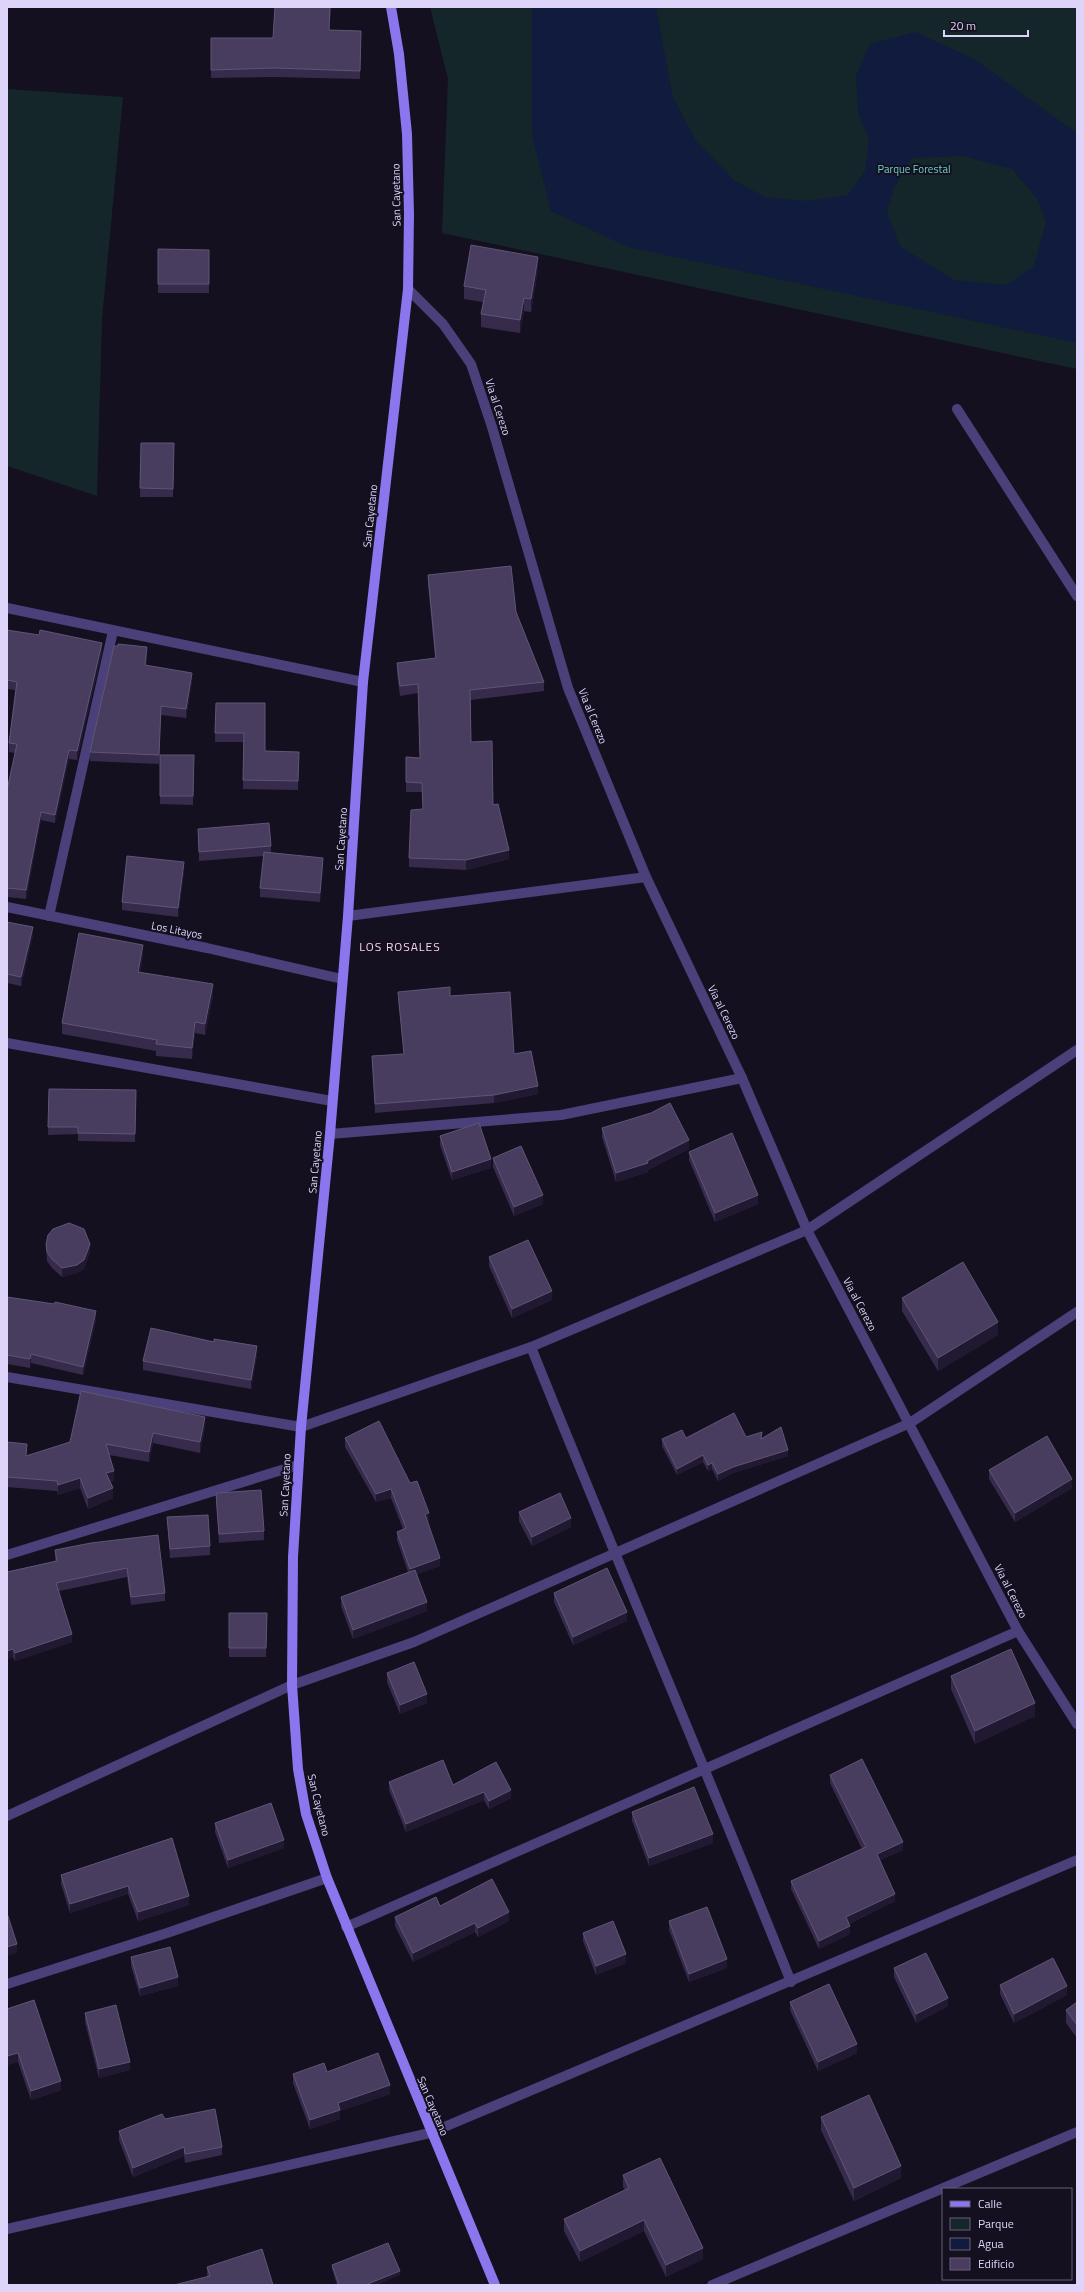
<svg xmlns="http://www.w3.org/2000/svg" width="1084" height="2292" viewBox="0 0 1084 2292" font-family="'Titillium Web',sans-serif">
<style>
.green{fill:#142629}
.water{fill:#111b3d;fill-rule:evenodd}
.lines{fill:none;stroke-linecap:round;stroke-linejoin:round}
.service{stroke:#4b4079;stroke-width:10}
.minor{stroke:#4b4079;stroke-width:10}
.secondary{stroke:#8b76ee;stroke-width:10}
.wall{fill:#362b4b}
.shaded-wall{fill:#211832}
.building{fill:#483d5e;stroke:#5f5576}
.labels{text-anchor:middle;dominant-baseline:central;stroke-width:4;stroke-linejoin:round;paint-order:stroke}
.park-label{font-size:11px;fill:#69d0c5;stroke:#151020}
.street-label{font-size:11px;fill:#ded4fa;stroke:#151020}
.neighbourhood-label{font-size:12px;letter-spacing:1px;fill:#fad6e7;stroke:#151020}
</style>
<rect width="100%" height="100%" fill="#151020"/>
<g class="green">
<polygon points="430,7 1077,7 1077,369 442,233 448,79"/>
<polygon points="7,89 123,97 102,319 97,496 7,466"/>
</g>
<path class="water" d="M 532,7 L 656,7 L 673,97 L 696,141 L 735,181 L 765,197 L 807,201 L 848,195 L 865,171 L 869,140 L 858,112 L 856,76 L 870,44 L 915,32 L 974,59 L 1077,133 L 1077,343 L 628,247 L 551,211 L 532,136 ZM 963,156 L 1012,169 L 1038,200 L 1046,222 L 1034,266 L 1007,285 L 954,280 L 900,246 L 887,212 L 894,188 L 912,158 Z"/>
<g class="lines">
<polyline class="service" points="957,409 1077,596"/>
<g class="minor">
<polyline points="408,289 443,324 471,364 492,427 568,688 646,877 742,1078 807,1230 1018,1631 1077,1724"/>
<polyline points="7,608 363,682"/>
<polyline points="7,907 207,948 342,979"/>
<polyline points="49,916 113,631"/>
<polyline points="348,916 646,877"/>
<polyline points="7,1043 332,1101"/>
<polyline points="330,1134 561,1115 742,1078"/>
<path d="M 531,1347 C 616,1559 706,1769 791,1982"/>
<polyline points="7,1377 301,1427 531,1347 807,1230 1077,1050"/>
<polyline points="7,1555 298,1465"/>
<polyline points="7,1816 292,1685 414,1642 910,1423 1077,1312"/>
<polyline points="346,1927 1018,1631"/>
<polyline points="7,1984 167,1933 327,1878"/>
<polyline points="7,2229 430,2133 1077,1860"/>
<polyline points="712,2285 1077,2132"/>
</g>
<polyline class="secondary" points="391,7 399,54 407,134 409,214 408,289 363,682 348,916 330,1134 301,1427 293,1557 292,1685 298,1769 306,1814 327,1878 495,2285"/>
</g>
<g class="wall">
<polygon points="275,7 331,7 329,30 361,31 360,79 274,77 211,78 211,38 273,38"/>
<polygon points="158,249 209,250 209,293 158,293"/>
<polygon points="538,270 531,312 524,311 520,333 481,327 481,314 483,302 464,299 464,286"/>
<polygon points="141,443 174,443 173,497 140,497"/>
<polygon points="428,575 516,612 544,682 544,691 471,700 471,742 493,805 509,859 466,870 409,867 409,858 423,809 422,792 406,792 406,757 420,758 418,693 400,696 397,673 397,663 435,658 428,585"/>
<polygon points="7,630 102,652 77,760 69,759 55,823 41,820 26,899 7,897 7,790 15,753 9,752 9,743 15,690 7,689"/>
<polygon points="147,656 146,665 192,681 186,718 161,715 159,764 90,761 90,752"/>
<polygon points="216,703 265,751 299,752 298,790 243,789 243,742 215,742"/>
<polygon points="160,755 194,755 193,805 160,804"/>
<polygon points="198,829 271,846 271,853 323,867 320,902 260,897 260,888 264,856 199,861"/>
<polygon points="184,871 178,917 122,910 122,902"/>
<polygon points="7,922 33,935 21,986 7,983"/>
<polygon points="143,956 140,973 213,996 205,1035 195,1033 192,1059 156,1056 156,1051 62,1034 62,1023"/>
<polygon points="398,992 450,996 514,1054 538,1094 494,1103 375,1113 372,1056 404,1054 398,1000"/>
<polygon points="49,1089 136,1090 135,1142 78,1141 78,1134 48,1135"/>
<polygon points="602,1128 689,1149 648,1170 648,1172 616,1182 602,1137"/>
<polygon points="440,1136 491,1168 452,1180 440,1145"/>
<polygon points="689,1152 758,1204 715,1222 689,1160"/>
<polygon points="493,1158 543,1204 514,1216 493,1167"/>
<polygon points="46,1244 90,1252 84,1269 77,1273 62,1277 52,1268 47,1261"/>
<polygon points="489,1257 552,1300 512,1318 489,1266"/>
<polygon points="7,1297 96,1320 83,1375 31,1363 30,1368 7,1364"/>
<polygon points="902,1298 998,1335 938,1371 902,1311"/>
<polygon points="257,1355 251,1389 143,1370 143,1361"/>
<polygon points="205,1427 200,1453 153,1443 149,1462 109,1455 114,1481 110,1482 113,1498 88,1509 80,1488 58,1495 57,1491 7,1487 7,1442 27,1456 70,1442"/>
<polygon points="746,1437 762,1438 788,1456 733,1473 718,1481 712,1469 708,1471 703,1462 677,1475 662,1446 662,1439 686,1438"/>
<polygon points="345,1438 429,1521 427,1521 440,1566 417,1574 427,1611 353,1639 341,1606 341,1597 408,1572 397,1540 397,1532 403,1529 391,1498 376,1502 345,1447"/>
<polygon points="989,1470 1072,1488 1015,1522 989,1479"/>
<polygon points="216,1493 264,1531 264,1540 219,1543 216,1502"/>
<polygon points="519,1512 571,1527 532,1546 519,1521"/>
<polygon points="167,1517 210,1546 210,1555 170,1558"/>
<polygon points="91,1543 165,1593 165,1601 131,1605 127,1577 59,1591 72,1642 15,1661 13,1657 7,1659 7,1572 55,1561 55,1550"/>
<polygon points="554,1593 627,1621 573,1645 554,1602"/>
<polygon points="229,1613 267,1613 266,1657 229,1657"/>
<polygon points="387,1673 427,1703 400,1714 387,1682"/>
<polygon points="951,1676 1035,1716 975,1744 951,1689"/>
<polygon points="830,1775 903,1850 880,1860 895,1901 849,1924 850,1934 819,1949 791,1889 791,1881 862,1849 830,1783"/>
<polygon points="389,1782 453,1785 511,1798 489,1809 484,1800 406,1832 389,1790"/>
<polygon points="632,1812 713,1843 649,1866 632,1821"/>
<polygon points="215,1823 284,1848 228,1868 215,1832"/>
<polygon points="172,1838 189,1905 138,1921 128,1894 70,1913 61,1884 61,1875"/>
<polygon points="440,1906 509,1921 478,1937 475,1932 413,1962 395,1926 395,1917"/>
<polygon points="669,1921 727,1968 689,1982 669,1930"/>
<polygon points="583,1933 626,1963 596,1975 583,1941"/>
<polygon points="131,1957 178,1986 140,1996 131,1966"/>
<polygon points="894,1968 948,2006 916,2023 894,1977"/>
<polygon points="1000,1985 1067,1995 1014,2023 1000,1994"/>
<polygon points="790,2002 857,2053 818,2071 790,2010"/>
<polygon points="1077,2002 1077,2038 1066,2023 1066,2010"/>
<polygon points="7,2009 61,2090 31,2100 18,2062 7,2065"/>
<polygon points="85,2013 130,2070 99,2078 85,2022"/>
<polygon points="327,2072 390,2094 340,2111 340,2119 310,2129 293,2083 293,2074"/>
<polygon points="821,2117 901,2178 854,2201 821,2130"/>
<polygon points="165,2119 222,2147 222,2155 185,2163 184,2156 133,2177 119,2140 119,2131"/>
<polygon points="623,2175 703,2259 666,2277 644,2231 580,2262 564,2231 564,2219 625,2190 623,2187"/>
<polygon points="332,2265 400,2275 376,2285 337,2285 332,2269"/>
<polygon points="207,2267 273,2285 207,2277"/>
</g>
<g class="shaded-wall">
<polygon points="330,7 331,7 329,39 329,30"/>
<polygon points="538,257 538,270 531,312 531,299"/>
<polygon points="524,298 524,311 520,333 520,320"/>
<polygon points="102,643 102,652 77,760 77,751"/>
<polygon points="147,647 147,656 145,674 145,665"/>
<polygon points="192,673 192,681 186,718 186,709"/>
<polygon points="161,706 161,715 159,764 159,755"/>
<polygon points="69,750 69,759 55,823 55,815"/>
<polygon points="41,812 41,820 26,899 26,890"/>
<polygon points="509,850 509,859 466,870 466,860"/>
<polygon points="323,858 323,867 320,902 320,893"/>
<polygon points="184,862 184,871 178,917 178,908"/>
<polygon points="33,927 33,935 21,986 21,977"/>
<polygon points="143,945 143,956 138,983 138,972"/>
<polygon points="213,984 213,996 205,1035 205,1024"/>
<polygon points="195,1022 195,1033 192,1059 192,1048"/>
<polygon points="538,1086 538,1094 494,1103 494,1095"/>
<polygon points="689,1140 689,1149 648,1170 648,1172 616,1182 616,1173 647,1161"/>
<polygon points="491,1159 491,1168 452,1180 452,1172"/>
<polygon points="543,1195 543,1204 514,1216 514,1207"/>
<polygon points="758,1195 758,1204 715,1222 715,1213"/>
<polygon points="90,1244 90,1252 84,1269 77,1273 62,1277 62,1268"/>
<polygon points="552,1291 552,1300 512,1318 512,1309"/>
<polygon points="96,1311 96,1320 83,1375 83,1367"/>
<polygon points="998,1322 998,1335 938,1371 938,1358"/>
<polygon points="257,1346 257,1355 251,1389 251,1380"/>
<polygon points="31,1354 31,1363 30,1368 30,1359"/>
<polygon points="205,1417 205,1427 200,1453 200,1442"/>
<polygon points="153,1433 153,1443 149,1462 149,1452"/>
<polygon points="788,1450 788,1456 733,1473 718,1481 718,1474 733,1467"/>
<polygon points="703,1455 703,1462 677,1475 677,1469"/>
<polygon points="712,1463 712,1469 708,1471 708,1465"/>
<polygon points="114,1471 114,1481 106,1484 106,1473"/>
<polygon points="80,1478 80,1488 58,1495 58,1485"/>
<polygon points="1072,1479 1072,1488 1015,1522 1015,1513"/>
<polygon points="113,1488 113,1498 88,1509 88,1498"/>
<polygon points="391,1489 391,1498 376,1502 376,1494"/>
<polygon points="429,1513 429,1521 425,1522 425,1514"/>
<polygon points="571,1518 571,1527 532,1546 532,1537"/>
<polygon points="440,1558 440,1566 410,1577 410,1569"/>
<polygon points="427,1602 427,1611 353,1639 353,1630"/>
<polygon points="627,1612 627,1621 573,1645 573,1637"/>
<polygon points="72,1634 72,1642 15,1661 15,1653"/>
<polygon points="13,1649 13,1657 7,1659 7,1651"/>
<polygon points="427,1694 427,1703 400,1714 400,1705"/>
<polygon points="1035,1703 1035,1716 975,1744 975,1731"/>
<polygon points="511,1790 511,1798 489,1809 489,1801"/>
<polygon points="484,1792 484,1800 406,1832 406,1824"/>
<polygon points="713,1834 713,1843 649,1866 649,1858"/>
<polygon points="284,1840 284,1848 228,1868 228,1860"/>
<polygon points="903,1842 903,1850 877,1861 877,1854"/>
<polygon points="128,1886 128,1894 70,1913 70,1904"/>
<polygon points="895,1894 895,1901 846,1925 846,1917"/>
<polygon points="189,1896 189,1905 138,1921 138,1912"/>
<polygon points="509,1912 509,1921 478,1937 478,1928"/>
<polygon points="475,1923 475,1932 413,1962 413,1953"/>
<polygon points="850,1926 850,1934 819,1949 819,1941"/>
<polygon points="17,1944 17,1953 7,1956 7,1947"/>
<polygon points="626,1954 626,1963 596,1975 596,1966"/>
<polygon points="727,1959 727,1968 689,1982 689,1974"/>
<polygon points="178,1977 178,1986 140,1996 140,1988"/>
<polygon points="1067,1986 1067,1995 1014,2023 1014,2014"/>
<polygon points="948,1998 948,2006 916,2023 916,2014"/>
<polygon points="857,2044 857,2053 818,2071 818,2062"/>
<polygon points="18,2053 18,2062 7,2065 7,2056"/>
<polygon points="130,2062 130,2070 99,2078 99,2069"/>
<polygon points="61,2081 61,2090 31,2100 31,2091"/>
<polygon points="390,2085 390,2094 340,2111 340,2119 310,2129 310,2120 338,2103"/>
<polygon points="184,2147 184,2156 133,2177 133,2168"/>
<polygon points="901,2166 901,2178 854,2201 854,2188"/>
<polygon points="644,2220 644,2231 580,2262 580,2251"/>
<polygon points="703,2248 703,2259 666,2277 666,2265"/>
<polygon points="400,2271 400,2275 376,2285 365,2285"/>
</g>
<g class="building">
<polygon points="275,7 330,7 329,30 361,31 360,71 274,68 211,70 211,38 273,38"/>
<polygon points="471,245 538,257 531,299 524,298 520,320 481,314 486,290 464,286"/>
<polygon points="158,249 209,250 209,284 158,284"/>
<polygon points="141,443 174,443 173,489 140,488"/>
<polygon points="511,566 516,612 544,682 470,690 471,742 492,741 493,805 498,804 509,850 466,860 409,858 411,810 423,809 422,783 406,782 406,757 420,758 418,684 400,686 397,663 436,658 428,575"/>
<polygon points="7,630 39,635 40,630 102,643 77,751 69,750 55,815 41,812 26,890 7,888 7,790 17,744 9,743 17,682 7,680"/>
<polygon points="118,644 147,647 145,665 192,673 186,709 161,706 159,755 90,752 114,646 118,646"/>
<polygon points="216,703 265,703 265,751 299,752 298,781 243,780 244,733 215,733"/>
<polygon points="160,755 194,755 193,796 160,796"/>
<polygon points="269,823 271,846 199,852 198,829"/>
<polygon points="264,852 323,858 320,893 260,888"/>
<polygon points="127,856 184,862 178,908 122,902"/>
<polygon points="7,922 33,927 21,977 7,974"/>
<polygon points="79,933 143,945 138,972 213,984 205,1024 195,1022 192,1048 156,1044 157,1040 62,1023"/>
<polygon points="450,987 450,996 510,992 514,1054 531,1051 538,1086 494,1095 375,1104 372,1056 404,1054 398,992"/>
<polygon points="49,1089 136,1090 135,1134 78,1133 78,1127 48,1127"/>
<polygon points="670,1103 689,1140 647,1161 648,1163 616,1173 602,1128 651,1113"/>
<polygon points="479,1123 491,1159 452,1172 440,1136"/>
<polygon points="732,1133 758,1195 715,1213 689,1152"/>
<polygon points="521,1146 543,1195 514,1207 493,1158"/>
<polygon points="69,1223 84,1229 90,1244 84,1260 77,1265 62,1268 52,1259 47,1252 46,1244 48,1235 53,1229"/>
<polygon points="528,1240 552,1291 512,1309 489,1257"/>
<polygon points="963,1262 998,1322 938,1358 902,1298"/>
<polygon points="7,1297 54,1304 55,1302 96,1311 83,1367 31,1354 30,1359 7,1355"/>
<polygon points="151,1328 214,1342 214,1339 257,1346 251,1380 143,1361"/>
<polygon points="81,1391 205,1417 200,1442 153,1433 149,1452 106,1444 114,1471 106,1473 113,1488 88,1498 80,1478 58,1485 57,1481 7,1477 7,1442 27,1444 26,1456 70,1442"/>
<polygon points="734,1413 746,1437 762,1432 761,1439 781,1427 788,1450 733,1467 718,1474 712,1463 708,1465 703,1455 677,1469 662,1439 682,1430 686,1438"/>
<polygon points="379,1421 410,1483 417,1481 429,1513 425,1514 440,1558 410,1569 397,1532 406,1528 391,1489 376,1494 345,1438"/>
<polygon points="1047,1436 1072,1479 1015,1513 989,1470"/>
<polygon points="261,1490 264,1531 219,1534 216,1493"/>
<polygon points="560,1493 571,1518 532,1537 519,1512"/>
<polygon points="208,1515 210,1546 170,1549 167,1517"/>
<polygon points="158,1535 165,1593 131,1597 127,1568 56,1583 72,1634 15,1653 13,1649 7,1651 7,1572 57,1561 55,1550 91,1543"/>
<polygon points="607,1568 627,1612 573,1637 554,1593"/>
<polygon points="415,1570 427,1602 353,1630 341,1597"/>
<polygon points="229,1613 267,1613 266,1648 229,1648"/>
<polygon points="1011,1649 1035,1703 975,1731 951,1676"/>
<polygon points="414,1662 427,1694 400,1705 387,1673"/>
<polygon points="862,1759 903,1842 877,1854 895,1894 846,1917 850,1926 819,1941 791,1881 866,1847 830,1775"/>
<polygon points="443,1760 453,1785 496,1762 511,1790 489,1801 484,1792 406,1824 389,1782"/>
<polygon points="694,1787 713,1834 649,1858 632,1812"/>
<polygon points="271,1803 284,1840 228,1860 215,1823"/>
<polygon points="172,1838 189,1896 138,1912 128,1886 70,1904 61,1875"/>
<polygon points="492,1879 509,1912 478,1928 475,1923 413,1953 395,1917 436,1897 440,1906"/>
<polygon points="707,1907 727,1959 689,1974 669,1921"/>
<polygon points="7,1913 17,1944 7,1947"/>
<polygon points="613,1921 626,1954 596,1966 583,1933"/>
<polygon points="170,1947 178,1977 140,1988 131,1957"/>
<polygon points="926,1953 948,1998 916,2014 894,1968"/>
<polygon points="1053,1958 1067,1986 1014,2014 1000,1985"/>
<polygon points="829,1984 857,2044 818,2062 790,2002"/>
<polygon points="34,2000 61,2081 31,2091 18,2053 7,2056 7,2009"/>
<polygon points="1077,2002 1077,2025 1066,2010"/>
<polygon points="116,2005 130,2062 99,2069 85,2013"/>
<polygon points="378,2053 390,2085 338,2103 340,2110 310,2120 293,2074 324,2063 327,2072"/>
<polygon points="869,2095 901,2166 854,2188 821,2117"/>
<polygon points="215,2109 222,2147 185,2154 184,2147 133,2168 119,2131 162,2114 165,2119"/>
<polygon points="660,2158 703,2248 666,2265 644,2220 580,2251 564,2219 629,2188 623,2175"/>
<polygon points="388,2243 400,2271 365,2285 339,2285 332,2265"/>
<polygon points="262,2249 273,2285 174,2285 210,2276 207,2267"/>
</g>
<g class="labels">
<g class="park-label">
<text x="914" y="169">Parque Forestal</text>
</g>
<g class="street-label">
<text transform="translate(396 195) rotate(-91)">San Cayetano</text>
<text transform="translate(498 407) rotate(72)">Via al Cerezo</text>
<text transform="translate(370 516) rotate(-84)">San Cayetano</text>
<text transform="translate(593 716) rotate(68)">Via al Cerezo</text>
<text transform="translate(341 839) rotate(-86)">San Cayetano</text>
<text transform="translate(177 930) rotate(11)">Los Litayos</text>
<text transform="translate(724 1012) rotate(64)">Via al Cerezo</text>
<text transform="translate(315 1162) rotate(-85)">San Cayetano</text>
<text transform="translate(860 1304) rotate(62)">Via al Cerezo</text>
<text transform="translate(285 1485) rotate(-87)">San Cayetano</text>
<text transform="translate(1011 1591) rotate(63)">Via al Cerezo</text>
<text transform="translate(319 1805) rotate(76)">San Cayetano</text>
<text transform="translate(433 2106) rotate(67)">San Cayetano</text>
</g>
<g class="neighbourhood-label">
<text x="400" y="946">LOS ROSALES</text>
</g>
</g>
<rect width="1084" height="2292" fill="none" stroke="#ded4fa" stroke-width="16"/>
<rect x="942" y="2188" width="130" height="92" fill="#151020" stroke="#655e77"/>
<rect x="950" y="2201" width="20" height="6" fill="#8b76ee" stroke="#655e77"/>
<text x="978" y="2208" font-size="12" fill="#ded4fa">Calle</text>
<rect x="950" y="2218" width="20" height="12" fill="#142629" stroke="#655e77"/>
<text x="978" y="2228" font-size="12" fill="#ded4fa">Parque</text>
<rect x="950" y="2238" width="20" height="12" fill="#111b3d" stroke="#655e77"/>
<text x="978" y="2248" font-size="12" fill="#ded4fa">Agua</text>
<rect x="950" y="2258" width="20" height="12" fill="#483d5e" stroke="#655e77"/>
<text x="978" y="2268" font-size="12" fill="#ded4fa">Edificio</text>
<path d="M944 30v6h84v-6" fill="none" stroke="#ded4fa" stroke-width="2"/>
<text x="950" y="30" font-size="12" fill="#ded4fa" stroke="#151020" stroke-width="3" paint-order="stroke">20 m</text>
</svg>
